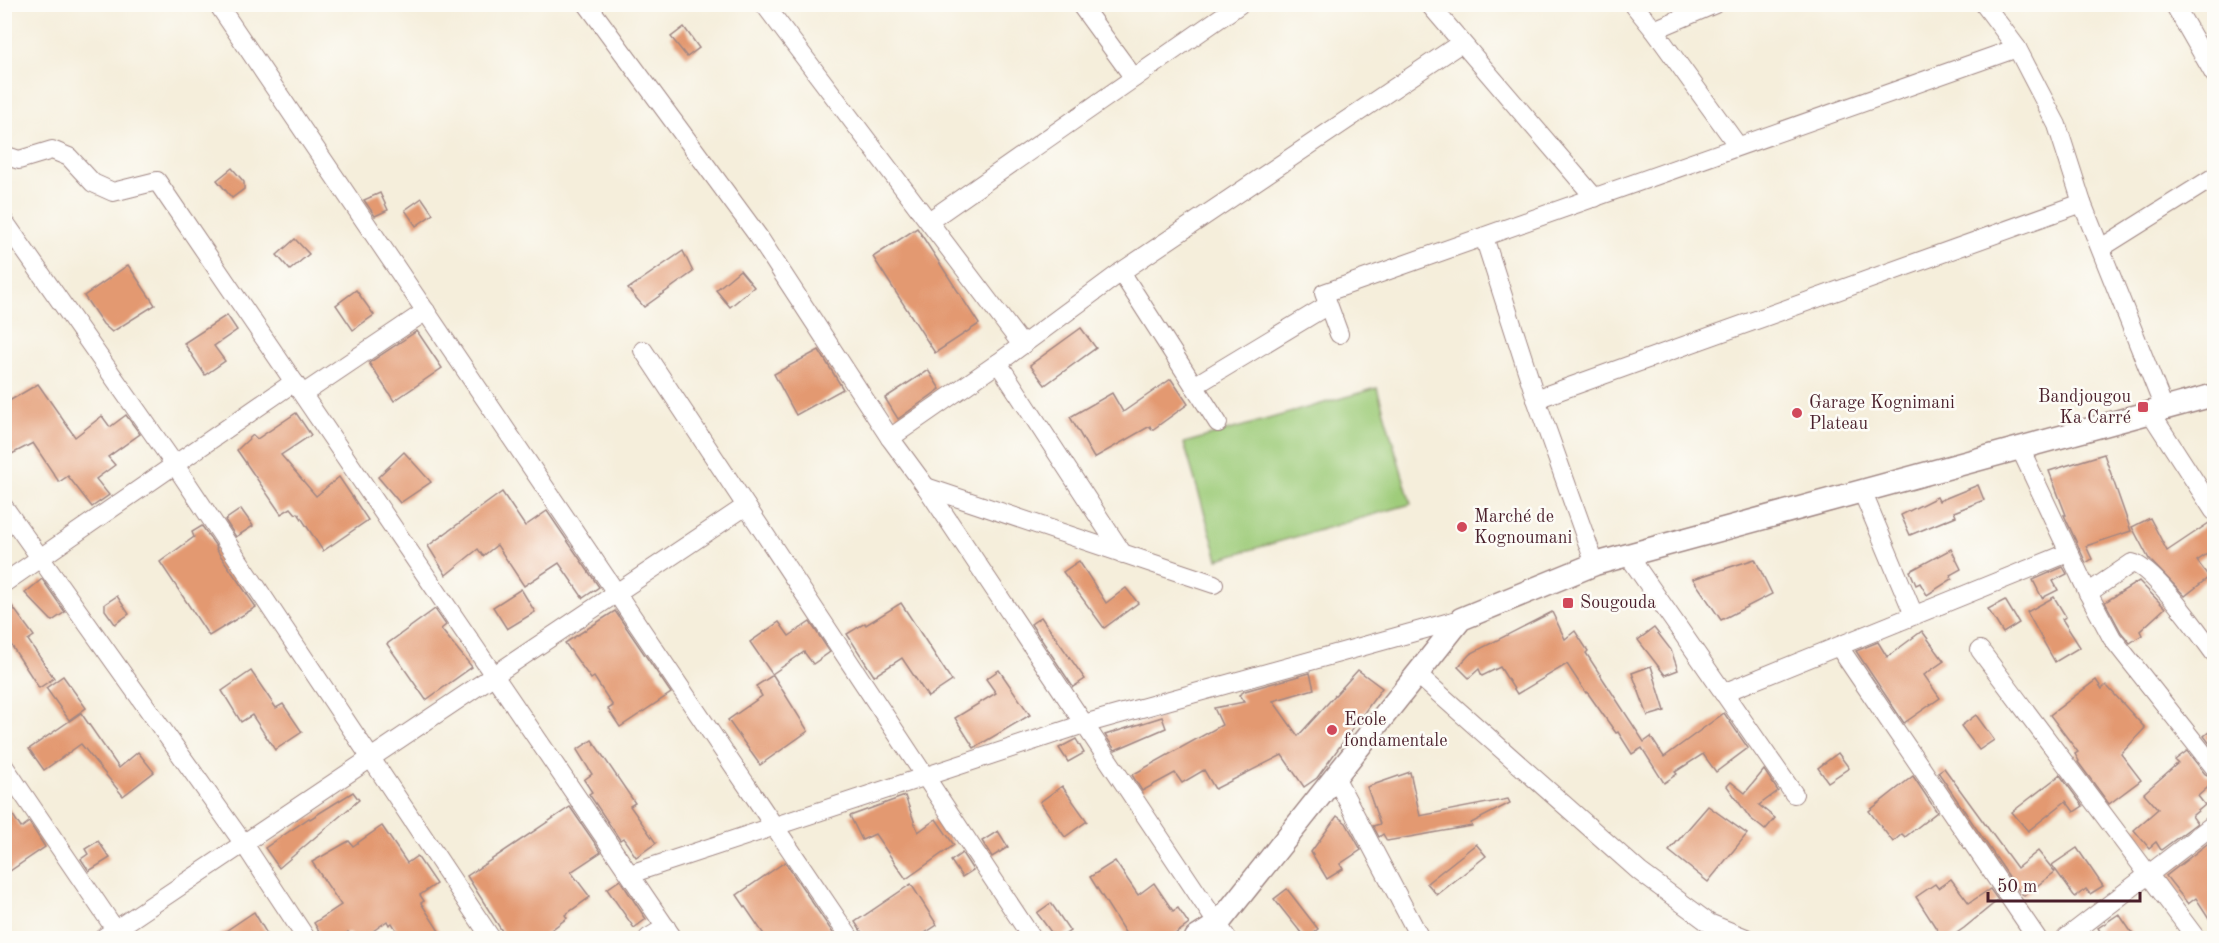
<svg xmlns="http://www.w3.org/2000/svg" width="2219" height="943" viewBox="0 0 2219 943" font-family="'Old Standard TT',serif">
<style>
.green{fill:#9fcc7a;stroke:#747652;stroke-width:1.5}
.building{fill:#e39971}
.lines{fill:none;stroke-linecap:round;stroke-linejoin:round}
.minor-casing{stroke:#a08683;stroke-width:20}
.tertiary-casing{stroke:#a08683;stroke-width:25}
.minor{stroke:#fff;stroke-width:18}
.tertiary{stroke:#fff;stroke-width:22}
.poi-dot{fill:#d1495b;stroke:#fdfcf7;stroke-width:2}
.labels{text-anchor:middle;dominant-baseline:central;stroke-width:5;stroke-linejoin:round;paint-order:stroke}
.poi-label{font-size:18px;fill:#4a1f2b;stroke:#fdfcf7;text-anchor:start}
</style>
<rect width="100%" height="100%" fill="#fdfcf7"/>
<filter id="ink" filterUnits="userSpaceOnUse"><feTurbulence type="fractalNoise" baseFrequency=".0167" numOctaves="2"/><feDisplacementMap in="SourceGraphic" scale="12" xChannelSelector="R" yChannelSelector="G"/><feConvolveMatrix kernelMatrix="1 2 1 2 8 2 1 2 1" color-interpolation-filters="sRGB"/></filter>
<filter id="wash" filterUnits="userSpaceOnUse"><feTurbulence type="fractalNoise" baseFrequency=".008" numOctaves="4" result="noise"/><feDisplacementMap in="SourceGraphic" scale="24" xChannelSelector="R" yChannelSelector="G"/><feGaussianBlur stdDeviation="1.35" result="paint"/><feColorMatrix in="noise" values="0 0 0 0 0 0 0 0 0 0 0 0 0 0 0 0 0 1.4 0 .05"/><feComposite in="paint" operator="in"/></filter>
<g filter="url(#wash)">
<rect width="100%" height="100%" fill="#f5eedb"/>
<polygon class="green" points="1377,388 1411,504 1218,559 1184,443"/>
<g id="blocks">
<g class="building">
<polygon points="684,27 699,48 687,57 671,37"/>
<polygon points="232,168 244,182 244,189 232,198 217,180"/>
<polygon points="380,193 388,210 375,216 364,200"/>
<polygon points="422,198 433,214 416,226 405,210"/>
<polygon points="917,228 979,324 935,353 873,257"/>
<polygon points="295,239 309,254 290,270 277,255"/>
<polygon points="683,251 693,272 644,307 628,289"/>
<polygon points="128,265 155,305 112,332 103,324 84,296"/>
<polygon points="740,270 754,287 730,307 716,290"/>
<polygon points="356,290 374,315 353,330 336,305"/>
<polygon points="227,315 237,330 214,346 225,361 205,375 184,343"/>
<polygon points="1081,328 1096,348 1045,385 1030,365"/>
<polygon points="417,331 442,368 394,401 369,363"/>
<polygon points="819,350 843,389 796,415 774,374"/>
<polygon points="928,370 940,389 898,419 885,398"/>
<polygon points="1171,379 1188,404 1152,430 1150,426 1094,458 1070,417 1112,393 1123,412"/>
<polygon points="38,384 75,437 102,416 110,427 126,415 140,434 108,457 115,465 96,479 109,495 92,507 68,476 59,482 33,443 4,458 4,404"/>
<polygon points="296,413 311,435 281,455 316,496 339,477 368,520 323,551 298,513 296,514 291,508 281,514 237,450 253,435 257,439"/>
<polygon points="404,452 431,482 400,503 378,477"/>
<polygon points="2104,454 2131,531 2086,546 2092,559 2086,563 2064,515 2066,515 2049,471"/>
<polygon points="1978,485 1984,500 1954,512 1956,516 1910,535 1901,515 1937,497 1939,501"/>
<polygon points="502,492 525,526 547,511 599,587 583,598 559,563 524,586 497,545 483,556 478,549 446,575 428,546"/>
<polygon points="241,509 253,526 236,537 225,520"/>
<polygon points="2150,518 2167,551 2209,523 2214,531 2214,549 2197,561 2209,577 2185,596 2149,559 2132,527"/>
<polygon points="202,526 217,548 216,549 256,607 209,636 160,562 194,537 192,532"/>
<polygon points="1951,549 1961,569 1950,575 1952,579 1927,595 1920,583 1916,585 1910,571"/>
<polygon points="1755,559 1772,594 1721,620 1693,579"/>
<polygon points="1079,561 1106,603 1126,588 1138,603 1104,628 1063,572"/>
<polygon points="2063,567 2067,574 2053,581 2058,590 2042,598 2033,580"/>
<polygon points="42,579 65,612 52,621 25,593"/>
<polygon points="2139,581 2165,608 2140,631 2142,635 2130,643 2121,632 2105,602"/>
<polygon points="521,589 535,612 507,629 493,607"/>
<polygon points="4,595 34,636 28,640 54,678 39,688 4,634"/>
<polygon points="117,596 129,614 115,624 105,610 105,604"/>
<polygon points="2054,597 2066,617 2062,619 2080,647 2055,662 2027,612"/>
<polygon points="2005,600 2019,623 2003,633 1988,609"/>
<polygon points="901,603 952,681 928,697 902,658 874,676 847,634 865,623 866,625"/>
<polygon points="435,609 446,625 441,629 472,667 426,700 387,644"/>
<polygon points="615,611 671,693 620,727 608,709 613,706 594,677 591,679 565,643"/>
<polygon points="1552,612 1565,639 1575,631 1588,651 1586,653 1644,742 1651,737 1664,757 1724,713 1748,748 1716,772 1703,754 1675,772 1677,774 1664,783 1642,748 1632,754 1618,732 1616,733 1587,692 1586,693 1567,664 1517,694 1500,667 1482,676 1479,669 1469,678 1458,667 1470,654"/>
<polygon points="1041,617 1085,679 1073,687 1031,624"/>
<polygon points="779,622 789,636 810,622 830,652 813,664 804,652 772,674 750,642"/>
<polygon points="1654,628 1671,650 1678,670 1665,675 1638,640"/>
<polygon points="1922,631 1944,661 1924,675 1940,698 1904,723 1856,651 1878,642 1887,657"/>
<polygon points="1651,666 1665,711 1648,716 1632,673"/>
<polygon points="999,670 1030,715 974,748 955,718 996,693 986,679"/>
<polygon points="1358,670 1382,688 1317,778 1304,787 1282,755 1215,789 1204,770 1182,783 1175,773 1142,791 1132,775 1222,725 1214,708 1244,702 1239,695 1245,691 1310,673 1314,689 1273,701 1298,736"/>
<polygon points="251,671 276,708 283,704 302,732 275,750 252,715 241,722 222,691"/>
<polygon points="773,675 808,731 760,765 728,720 762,696 756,686"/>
<polygon points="63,676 86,708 69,720 46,688"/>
<polygon points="2096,680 2102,689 2106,685 2145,728 2121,754 2141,780 2109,804 2078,762 2079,761 2075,754 2078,752 2050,715"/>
<polygon points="81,713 119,768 138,752 154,772 123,796 81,744 44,770 29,749"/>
<polygon points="1976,715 1994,740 1979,750 1961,726"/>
<polygon points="1162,717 1166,728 1115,750 1105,735"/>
<polygon points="2214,728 2214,749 2204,736"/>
<polygon points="1076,739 1084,753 1068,762 1059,748"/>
<polygon points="592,740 635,803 630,806 656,843 636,857 623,838 620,840 589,794 592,792 584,780 592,774 577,750"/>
<polygon points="2187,751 2205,774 2214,778 2214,782 2198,796 2205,805 2192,816 2197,823 2161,850 2156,842 2149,848 2134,830 2158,809 2144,793 2178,763 2175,760"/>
<polygon points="1838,753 1849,768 1828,782 1818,768"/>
<polygon points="1944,768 2017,868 2038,851 2055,872 2024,896 2016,887 1938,772"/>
<polygon points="1764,770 1778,791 1759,805 1775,818 1765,830 1750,818 1727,786 1731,782 1745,793"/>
<polygon points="1410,772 1420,816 1508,799 1510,803 1471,823 1472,826 1387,841 1383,834 1379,837 1373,826 1380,824 1367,787"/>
<polygon points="2060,775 2083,806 2074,812 2066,801 2028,831 2012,812"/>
<polygon points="1913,776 1937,812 1905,837 1902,834 1893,842 1869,811"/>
<polygon points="1062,786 1087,821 1065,837 1040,802"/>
<polygon points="353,792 359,800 279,868 265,848 309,818 310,819"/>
<polygon points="905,796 918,832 936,819 954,845 906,879 875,834 862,840 850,816"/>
<polygon points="4,801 21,828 29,822 45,847 4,875"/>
<polygon points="1708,806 1747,834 1708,882 1669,851"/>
<polygon points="570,807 601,852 571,872 590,897 565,915 567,918 539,939 507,939 467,876"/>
<polygon points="1337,816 1346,823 1361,850 1340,864 1343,869 1327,879 1311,852"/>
<polygon points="382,826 407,863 417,856 436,884 420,895 424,901 421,903 444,939 402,939 392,923 389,925 387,921 362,939 353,939 348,932 338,939 324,939 314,923 341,905 312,862 349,841 353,846"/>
<polygon points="998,831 1008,847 992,857 982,841"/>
<polygon points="98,841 110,858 89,871 81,859 88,854 85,849"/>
<polygon points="2211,841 2214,845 2214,926 2196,898 2188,904 2166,876"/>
<polygon points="1476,844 1486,856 1437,895 1427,883"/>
<polygon points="2077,848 2103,886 2090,894 2086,889 2075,897 2052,865"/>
<polygon points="962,853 973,870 962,877 951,861"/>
<polygon points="1115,861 1138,895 1154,883 1173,911 1178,908 1189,924 1168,939 1129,939 1090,877"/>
<polygon points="785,862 837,939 767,939 737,895"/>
<polygon points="1951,879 1969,903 1990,889 1998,900 1964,928 1948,939 1943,939 1916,897 1935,884 1938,888"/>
<polygon points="620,880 646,919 634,928 607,889"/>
<polygon points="911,884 937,925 916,939 866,939 855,922"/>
<polygon points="1287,889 1318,929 1306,939 1274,899"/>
<polygon points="1051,903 1070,931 1058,939 1056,939 1037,913"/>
<polygon points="254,912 270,939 214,939"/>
<polygon points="2119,914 2136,939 2105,939 2098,928"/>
</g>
</g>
</g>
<g filter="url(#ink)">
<use href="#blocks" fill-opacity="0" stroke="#a08683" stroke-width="1.5"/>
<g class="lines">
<g class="minor-casing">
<g id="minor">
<polyline points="587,4 758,236 890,438 926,487 1227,938"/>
<polyline points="764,4 1022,345"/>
<polyline points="1080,4 1134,78"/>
<polyline points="1429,4 1595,198"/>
<polyline points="1633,4 1654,30 1738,146"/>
<polyline points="1984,4 2017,48 2057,125 2082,203 2164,408"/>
<polyline points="2174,4 2214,74"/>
<polyline points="219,6 850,938"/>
<polyline points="1654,30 1715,4"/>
<polyline points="4,155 19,160 52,150 69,157 93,183 113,192 157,181 673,938"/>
<polyline points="4,221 175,465 491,938"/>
<polyline points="929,221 1240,4"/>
<polyline points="1484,237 1536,399 1595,564"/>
<polyline points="2101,248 2214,177"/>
<polyline points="1121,272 1218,423"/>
<polyline points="1339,334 1324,293 2017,48"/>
<polyline points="643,350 1032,938"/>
<polyline points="998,363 1123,554"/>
<polyline points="1194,386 1328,305"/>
<polyline points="303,394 426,311"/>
<polyline points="1536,399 2082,203"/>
<polyline points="2150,412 2214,511"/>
<polyline points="890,438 998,363 1121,272 1461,43"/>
<polyline points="2020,448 2088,593 2112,638 2214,767"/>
<polyline points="926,487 1214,584"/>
<polyline points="1862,491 1914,615"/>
<polyline points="4,507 244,844 306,938"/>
<polyline points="1628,555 1794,794"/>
<polyline points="4,583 294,382"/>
<path d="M 2088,593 L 2132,563 C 2154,568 2199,633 2214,653"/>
<polyline points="1839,647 2037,938"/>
<polyline points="1980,650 2196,938"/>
<polyline points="1417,674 1640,872 1709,923 1746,938"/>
<polyline points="1723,693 2068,553"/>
<polyline points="4,766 121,938"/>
<polyline points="1335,777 1420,938"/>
<polyline points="630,874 1084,724 1461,619"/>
<polyline points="103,938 746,506"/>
<polyline points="648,938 666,927"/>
<polyline points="2066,938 2214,824"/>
</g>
</g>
<g class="tertiary-casing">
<polyline id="tertiary" points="1196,938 1218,924 1461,619 1595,564 2214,395"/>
</g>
<use href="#minor" class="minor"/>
<use href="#tertiary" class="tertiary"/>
</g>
</g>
<g class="poi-dot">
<rect x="2137" y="401" width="12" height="12" rx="3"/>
<circle cx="1797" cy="413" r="6"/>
<circle cx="1462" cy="527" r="6"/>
<rect x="1562" y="597" width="12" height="12" rx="3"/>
<circle cx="1332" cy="730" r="6"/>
</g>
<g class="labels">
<g class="poi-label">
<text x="2131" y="397" text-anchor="end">Bandjougou<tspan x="2131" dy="21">Ka Carré</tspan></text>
<text x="1809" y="403">Garage Kognimani<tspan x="1809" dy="21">Plateau</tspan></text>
<text x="1474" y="517">Marché de<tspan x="1474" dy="21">Kognoumani</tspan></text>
<text x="1580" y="603">Sougouda</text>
<text x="1344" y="720">Ecole<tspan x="1344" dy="21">fondamentale</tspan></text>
</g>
</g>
<rect width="2219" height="943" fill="none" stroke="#fdfcf7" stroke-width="24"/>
<path d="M1988 892v9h152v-9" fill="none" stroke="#4a1f2b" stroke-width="3"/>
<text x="1997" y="892" font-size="18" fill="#4a1f2b" stroke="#fdfcf7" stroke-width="4.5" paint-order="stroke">50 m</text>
</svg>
